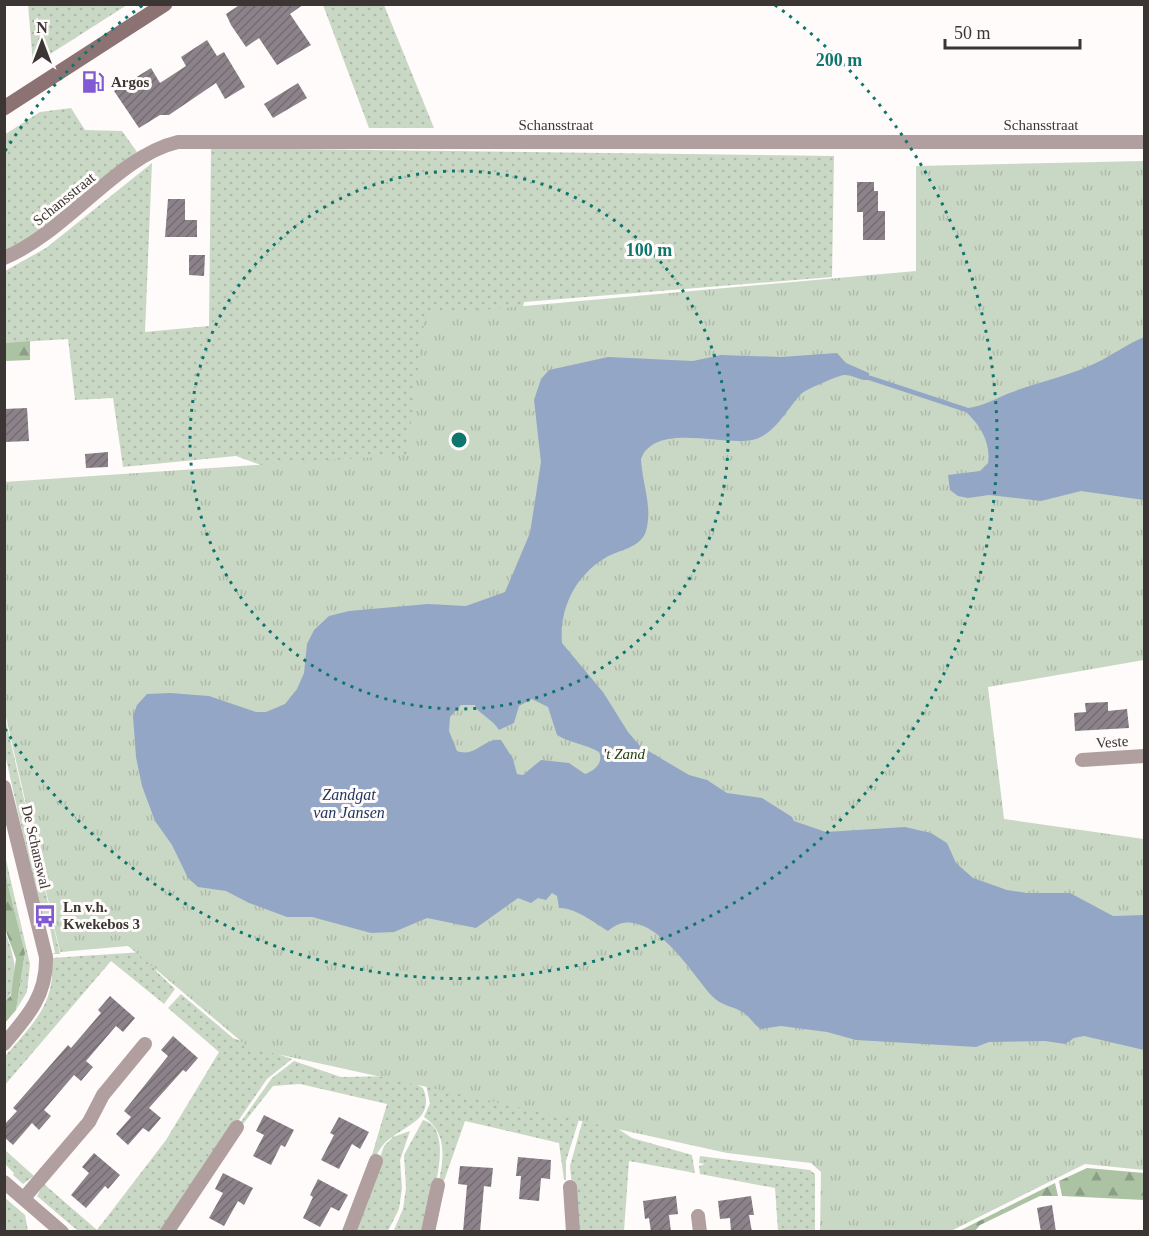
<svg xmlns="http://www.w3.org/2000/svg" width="1149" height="1236" viewBox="0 0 1149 1236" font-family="Georgia,serif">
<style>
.grass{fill:url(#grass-dots)}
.forest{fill:url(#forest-firs)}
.park{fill:url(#park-tufts)}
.water{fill:#94a6c5;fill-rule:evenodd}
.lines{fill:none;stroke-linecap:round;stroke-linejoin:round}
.stream{stroke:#94a6c5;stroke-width:5}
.building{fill:url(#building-hatch)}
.street{stroke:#b19e9e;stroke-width:14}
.secondary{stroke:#8c7272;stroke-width:15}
.ring{fill:none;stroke:#0f766e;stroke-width:3;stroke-dasharray:3 6}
.labels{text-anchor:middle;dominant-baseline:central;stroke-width:6;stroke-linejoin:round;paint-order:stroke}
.poi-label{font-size:15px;font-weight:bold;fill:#3b3634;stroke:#fefbfa;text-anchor:start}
.street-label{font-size:15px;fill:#3b3634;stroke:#fefbfa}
.park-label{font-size:15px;font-style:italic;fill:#1c3b0e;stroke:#fefbfa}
.water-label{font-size:16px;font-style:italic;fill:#1b325b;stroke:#fefbfa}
.centre{fill:#0f766e;stroke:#fefbfa;stroke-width:3}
.ring-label{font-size:18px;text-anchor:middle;font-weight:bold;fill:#0f766e;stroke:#fefbfa;stroke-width:6;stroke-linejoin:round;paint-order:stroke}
</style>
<defs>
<pattern id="grass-dots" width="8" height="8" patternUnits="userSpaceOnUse" patternTransform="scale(1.5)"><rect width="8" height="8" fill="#c9d8c4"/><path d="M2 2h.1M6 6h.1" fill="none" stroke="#aebaa9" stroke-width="1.8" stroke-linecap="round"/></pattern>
<pattern id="forest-firs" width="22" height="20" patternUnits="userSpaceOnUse" patternTransform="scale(1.5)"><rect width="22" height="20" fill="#abc2a3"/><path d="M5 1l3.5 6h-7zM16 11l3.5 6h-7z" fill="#8c9e86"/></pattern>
<pattern id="park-tufts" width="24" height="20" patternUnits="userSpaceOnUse" patternTransform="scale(1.5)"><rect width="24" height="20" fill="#c9d8c4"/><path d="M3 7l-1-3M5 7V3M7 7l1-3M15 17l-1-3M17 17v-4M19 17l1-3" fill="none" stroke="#aebaa9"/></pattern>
<pattern id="building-hatch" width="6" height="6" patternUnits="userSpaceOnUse" patternTransform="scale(1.5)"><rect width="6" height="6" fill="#8c838a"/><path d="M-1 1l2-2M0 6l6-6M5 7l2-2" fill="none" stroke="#746c72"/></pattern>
</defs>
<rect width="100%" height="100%" fill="#fefbfa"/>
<g class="grass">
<polygon points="28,4 127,4 127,5 33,65"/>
<polygon points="323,5 384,5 434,128 369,128"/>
<polygon points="71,108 85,130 122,131 137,152 35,237 5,252 4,135 40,112"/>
<polygon points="211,148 834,156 832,277 524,302 476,544 236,456 123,467 113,398 75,400 68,339 5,343 5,271 46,248 152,163 145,332 209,326"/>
<polygon points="4,713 60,954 50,954 55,953 47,914 41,915 5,754"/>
<polygon points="4,851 30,964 27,992 16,1010 25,953 5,873"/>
<path d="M 4,929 C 13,952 23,982 5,1002 Z"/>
<path d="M 143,952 L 157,972 L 175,989 L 164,1004 L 111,961 L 5,1085 L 5,1056 C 31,1026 58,1002 51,958 Z"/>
<polygon points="181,994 233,1038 292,1059 267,1079 162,1231 78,1231 37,1196 44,1184 97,1230 166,1140 219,1052 168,1008"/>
<path d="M 294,1061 L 341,1077 L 402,1076 L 423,1088 C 439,1128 387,1125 376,1157 L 372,1155 L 387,1104 L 300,1084 L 273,1086 L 243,1124 L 240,1123 L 272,1078 Z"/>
<path d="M 426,1085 L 581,1113 L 566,1161 L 566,1180 L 564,1180 L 559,1143 L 465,1121 L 444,1181 L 439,1181 C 444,1156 447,1133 424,1117 L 430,1103 Z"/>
<polygon points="585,1112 600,1117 632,1138 692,1155 695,1173 629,1161 624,1231 576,1231 570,1166"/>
<path d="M 423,1120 C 458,1129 429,1208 423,1231 L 393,1232 L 403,1209 L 406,1188 L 404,1155 Z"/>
<polygon points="410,1131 400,1160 402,1188 399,1209 388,1231 355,1232 384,1146 393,1137"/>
<polygon points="5,1150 34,1176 23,1184 13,1175 14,1173 5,1164"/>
<polygon points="700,1156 810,1170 815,1174 815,1231 778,1231 775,1188 700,1174 699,1166 705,1164 699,1163"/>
<polygon points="4,1197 25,1215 28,1231 5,1231"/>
</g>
<g class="forest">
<polygon points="30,341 30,360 5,361 5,343"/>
<polygon points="5,873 25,953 16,1010 5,1023 5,1002 11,995 16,959 5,929"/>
<polygon points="1087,1168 1144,1173 1144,1200 1062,1196 1059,1181"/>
<polygon points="1055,1183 1058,1196 1040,1196 980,1225 975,1231 959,1231"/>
</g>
<polygon class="park" points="1144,161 1144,660 988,687 1004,819 1144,839 1144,1170 1085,1164 951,1231 820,1231 821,1172 811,1163 727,1153 249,1048 128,946 60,952 5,713 4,482 407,455 425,315 916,271 916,166"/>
<g class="water">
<path d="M 1144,337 L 1144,500 L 1081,491 L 1041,501 L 989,495 L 968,498 L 958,496 L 950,490 L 948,475 L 980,471 L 988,463 C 991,444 981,426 967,413 L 968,408 C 983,406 993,400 1007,394 C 1037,382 1070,376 1100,361 C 1115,353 1128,344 1144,337 Z"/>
<path d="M 837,353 L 846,363 L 869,373 L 869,380 C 860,381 852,374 843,375 C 836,377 806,389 801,394 C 787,409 774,436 752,440 C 721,446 655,422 641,459 C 642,484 653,506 646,531 C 641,548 618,550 605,558 C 575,576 559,609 562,643 L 603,692 L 628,732 L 640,746 L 689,775 L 707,780 L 727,793 L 762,798 L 792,817 L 794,821 L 826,832 L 905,827 L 931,833 L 947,843 L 956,863 L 973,878 L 1007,890 L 1027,893 L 1070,893 L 1113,916 L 1144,915 L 1144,1050 L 1084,1036 L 1074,1038 L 1065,1044 L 1045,1041 L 989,1042 L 976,1047 L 856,1040 L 827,1032 L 781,1026 L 761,1029 C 754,1025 751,1018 744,1013 C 734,1006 721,1006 712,996 C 692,974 646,897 608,931 C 595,923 574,907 559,908 L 557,896 L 552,893 L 546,900 L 538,898 L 531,903 L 518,898 L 476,928 L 427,918 L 394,932 L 371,933 L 312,917 L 287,917 L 249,903 L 226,891 L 198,887 L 188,878 L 172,845 L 155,821 L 142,786 L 136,757 L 133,716 L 137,705 L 147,694 L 170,693 L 209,696 L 256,712 L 266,712 L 285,704 L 297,689 L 304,673 L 307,644 L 314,630 L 329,616 L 349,611 L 428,604 L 466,606 L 505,592 L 530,533 L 541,462 L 534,400 L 541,379 L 549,370 L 608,357 L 693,361 L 721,355 L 781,357 ZM 532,699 L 548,707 L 557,735 C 570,743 585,744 599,752 C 604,763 594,771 585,774 L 569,763 L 541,760 L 523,775 L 517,774 L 513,759 L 501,740 C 484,737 476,758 457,751 L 449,731 L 450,717 L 461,705 L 475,705 C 478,714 493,719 499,730 L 514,723 L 519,706 Z"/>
</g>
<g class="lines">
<polyline class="stream" points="870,378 967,410"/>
</g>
<g class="building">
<polygon points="241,4 304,4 290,14 311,45 277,65 259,38 246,47 231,25 226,14"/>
<polygon points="207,40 217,56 224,52 245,87 225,99 216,83 169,115 160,115 139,128 114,91 151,68 160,83 186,66 181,57"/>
<polygon points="298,83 307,98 273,118 264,104"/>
<polygon points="857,182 874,182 874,191 878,191 878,211 885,211 885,240 863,240 863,212 857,212"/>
<polygon points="168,199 185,199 185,220 197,220 197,237 165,237"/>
<polygon points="189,255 205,255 204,276 189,275"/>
<polygon points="27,408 29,441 4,442 4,409"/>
<polygon points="108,452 108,467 86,468 85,454"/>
<polygon points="1108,702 1108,711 1127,709 1129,728 1075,731 1074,713 1086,712 1085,703"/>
<polygon points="110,996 135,1018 123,1032 116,1026 86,1061 93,1067 81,1081 74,1075 44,1110 51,1116 39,1130 32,1123 13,1145 4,1137 4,1125 17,1111 13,1108 68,1045 71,1048 101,1013 98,1010"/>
<polygon points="173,1036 198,1058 186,1072 183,1070 149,1108 161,1118 149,1132 143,1128 128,1145 116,1134 131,1117 124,1111 168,1056 161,1050"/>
<polygon points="264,1115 294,1130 285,1147 281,1145 271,1165 253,1156 264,1135 256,1131"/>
<polygon points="339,1117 369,1132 360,1149 352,1144 339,1169 321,1160 334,1135 330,1133"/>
<polygon points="94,1153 120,1175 108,1189 105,1186 86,1208 71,1195 89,1173 82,1167"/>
<polygon points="518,1157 551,1160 550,1179 541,1178 539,1201 519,1199 521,1176 516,1176"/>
<polygon points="460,1166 493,1168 491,1187 484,1186 480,1232 463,1232 467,1185 458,1184"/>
<polygon points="223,1173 253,1188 244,1205 238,1201 224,1226 209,1218 223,1193 215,1189"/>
<polygon points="318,1179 348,1195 339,1211 331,1207 320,1227 303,1218 313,1197 310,1195"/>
<polygon points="676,1196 678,1214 669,1215 671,1232 651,1232 649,1218 645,1219 643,1201"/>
<polygon points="751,1196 754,1215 749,1215 752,1232 731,1232 730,1218 720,1219 718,1201"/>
<polygon points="1052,1205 1056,1232 1041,1232 1037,1208"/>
</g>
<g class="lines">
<g class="street">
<path d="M 4,258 C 67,232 117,156 178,142 L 1144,142"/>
<polyline points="1082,760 1144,756"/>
<path d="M 4,787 L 46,957 C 47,995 28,1016 4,1044"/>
<polyline points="4,1182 62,1232"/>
<polyline points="570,1187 573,1232"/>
<polyline points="24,1198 89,1122 103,1095 145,1044"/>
<polyline points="698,1216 700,1232"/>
<polyline points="167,1232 237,1127"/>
<polyline points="349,1232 376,1161"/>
<polyline points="428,1232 438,1185"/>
</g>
<polyline class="secondary" points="4,108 165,4"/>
</g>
<g class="ring">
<circle cx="459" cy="440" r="269"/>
<path d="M5 151A538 538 0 0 1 143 5M775 5A538 538 0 1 1 5 729"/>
</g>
<defs>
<g id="fuel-bare" transform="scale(1.8)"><path d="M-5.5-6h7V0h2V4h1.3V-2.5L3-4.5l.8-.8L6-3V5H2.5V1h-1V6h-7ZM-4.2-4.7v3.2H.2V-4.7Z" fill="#8159d2" stroke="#fefbfa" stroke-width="2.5" paint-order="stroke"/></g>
<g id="bus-bare" transform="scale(1.8)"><path d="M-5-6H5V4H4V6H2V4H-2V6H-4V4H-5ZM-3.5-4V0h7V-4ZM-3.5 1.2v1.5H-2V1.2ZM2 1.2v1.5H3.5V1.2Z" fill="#8159d2" stroke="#fefbfa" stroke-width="2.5" paint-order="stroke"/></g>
</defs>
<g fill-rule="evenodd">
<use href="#fuel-bare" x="93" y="82"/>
<use href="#bus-bare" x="45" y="916"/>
</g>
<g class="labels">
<g class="poi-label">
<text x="111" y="82">Argos</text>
<text x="63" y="907">Ln v.h.<tspan x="63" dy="17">Kwekebos 3</tspan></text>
</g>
<g class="street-label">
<text x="556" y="125">Schansstraat</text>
<text x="1041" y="125">Schansstraat</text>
<text transform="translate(64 199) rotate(-39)">Schansstraat</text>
<text transform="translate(1112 742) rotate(-4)">Veste</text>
<text transform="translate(36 847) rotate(77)">De Schanswal</text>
</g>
<g class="park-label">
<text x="624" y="754">'t Zand</text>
</g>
<g class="water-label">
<text x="349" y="794">Zandgat<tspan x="349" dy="18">van Jansen</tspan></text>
</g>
</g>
<circle cx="459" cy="440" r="9" class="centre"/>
<g class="ring-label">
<text x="839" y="66">200 m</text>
<text x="649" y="256">100 m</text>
</g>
<rect width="1149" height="1236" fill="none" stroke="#3b3634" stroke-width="12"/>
<g transform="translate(42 42)" stroke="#fefbfa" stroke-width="4.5" paint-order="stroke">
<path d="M0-4.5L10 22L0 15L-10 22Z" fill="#3b3634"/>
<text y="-9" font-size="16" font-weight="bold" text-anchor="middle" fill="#3b3634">N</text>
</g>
<path d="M945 39v9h135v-9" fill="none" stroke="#3b3634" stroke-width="3"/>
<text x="954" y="39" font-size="18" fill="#3b3634" stroke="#fefbfa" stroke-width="4.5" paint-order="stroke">50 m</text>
</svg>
